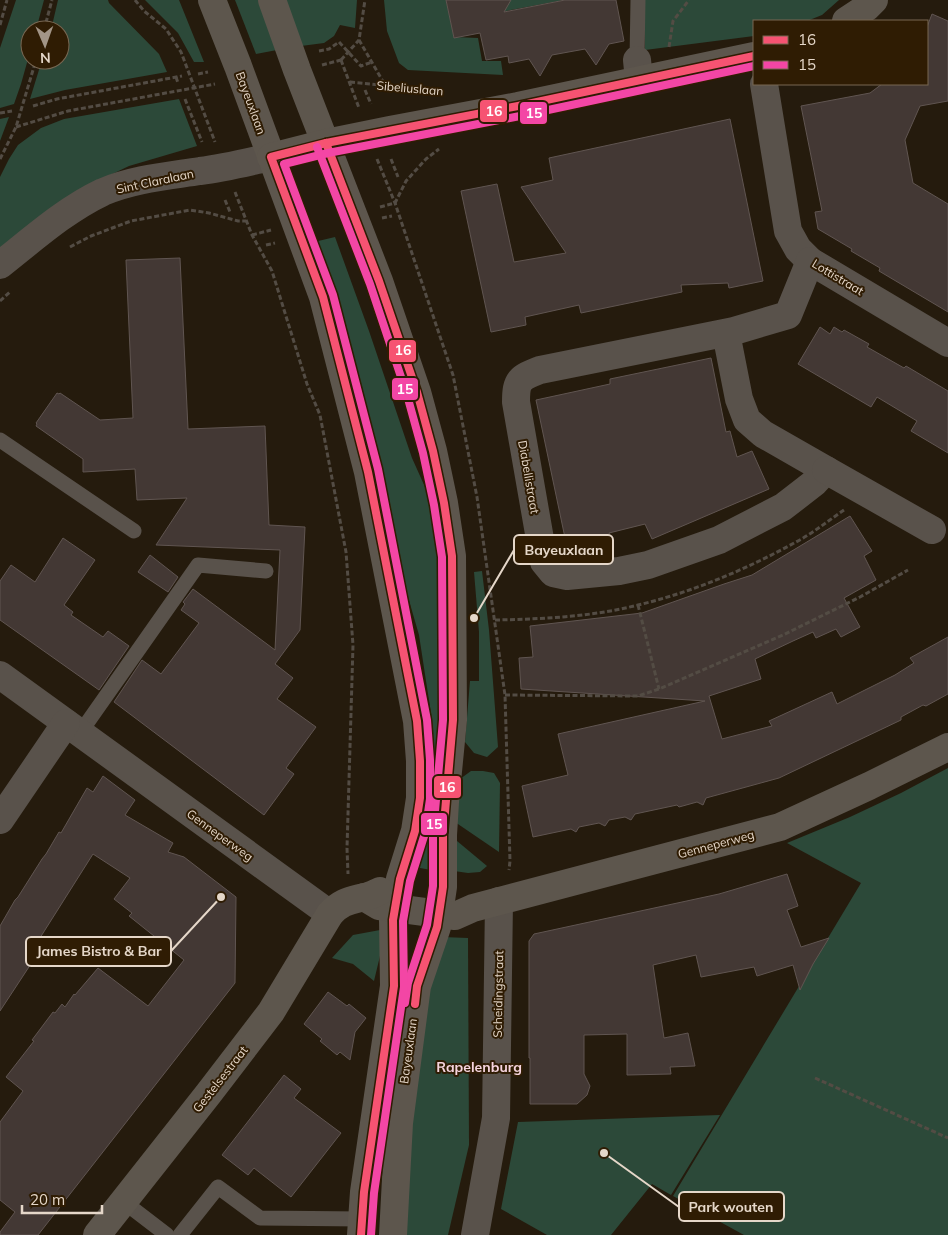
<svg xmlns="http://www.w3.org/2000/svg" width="948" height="1235" viewBox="0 0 948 1235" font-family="Mulish,sans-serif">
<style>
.green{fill:#2c4939}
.building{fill:#433834;stroke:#605551}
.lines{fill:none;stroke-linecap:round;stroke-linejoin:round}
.path{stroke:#534c44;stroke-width:3;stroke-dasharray:5 2.5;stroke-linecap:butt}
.lane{stroke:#59524b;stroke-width:15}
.street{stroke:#59524b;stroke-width:28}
.secondary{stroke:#5d564d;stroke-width:28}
.bus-1-casing{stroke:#2f1c03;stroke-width:11}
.bus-2-casing{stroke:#2f1c03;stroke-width:11}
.bus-1{stroke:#f65372;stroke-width:8}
.bus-2{stroke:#f346a5;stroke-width:8}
.labels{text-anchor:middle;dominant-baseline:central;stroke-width:4;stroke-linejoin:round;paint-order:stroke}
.street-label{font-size:12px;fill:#e5d7c9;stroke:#2f1c03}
.neighbourhood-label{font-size:14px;font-weight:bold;fill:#f6d4de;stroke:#2f1c03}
.leader{fill:none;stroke:#e5d7c9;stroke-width:2}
.callout-dot{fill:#e5d7c9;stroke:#2f1c03;stroke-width:2}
.callout{fill:#2f1c03;stroke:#e5d7c9;stroke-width:2}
.callout-label{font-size:14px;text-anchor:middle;font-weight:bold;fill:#e5d7c9}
.line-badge{stroke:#2f1c03;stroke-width:2}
.badge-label{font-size:14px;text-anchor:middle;font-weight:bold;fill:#fff}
</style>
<rect width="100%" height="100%" fill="#251b0d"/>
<g class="green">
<polygon points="16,0 44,0 36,30 30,30 30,52 21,84 14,104 0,108 0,48"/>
<polygon points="58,0 108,0 109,3 159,54 167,72 65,90 30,99 42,60 60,60 60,30 51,30"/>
<polygon points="145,0 179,0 204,62 194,62 178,33"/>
<polygon points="235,0 258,0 277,50 256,54"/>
<polygon points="284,0 357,0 355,28 340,25 334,36 324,43 301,46"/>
<polygon points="384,0 446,0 454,37 478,38 482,61 501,61 503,75 408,70 399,63 387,31"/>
<polygon points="492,0 564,0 495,13"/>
<polygon points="644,0 839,0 822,15 807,21 754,21 754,36 645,50"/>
<polygon points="179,99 197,146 129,166 81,189 0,250 0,177 9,159 18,145 41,128 64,119"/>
<polygon points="9,117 0,141 0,119"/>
<polygon points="335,237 369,331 412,458 429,496 441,557 445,624 436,871 415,867 433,760 432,720 419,635 402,576 314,242"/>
<polygon points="482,571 489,630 498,747 487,757 474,753 465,742 470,681 479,681 479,632 474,572"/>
<polygon points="948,768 948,1235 744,1235 673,1196 861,883 787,843 850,817 901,793"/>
<polygon points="471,771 483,771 494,773 500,783 499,852 452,820 460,779"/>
<polygon points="451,836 487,866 480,872 468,873 454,871"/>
<polygon points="380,930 385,935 374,981 353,964 332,958 353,935"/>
<polygon points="442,937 468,938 469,1145 448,1235 402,1235 424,991"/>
<polygon points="720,1115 671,1195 652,1184 611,1235 547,1235 501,1209 518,1122"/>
</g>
<g class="building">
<polygon points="446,0 511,0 504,12 565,0 616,0 624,41 609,44 596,65 585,49 552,55 540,76 529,59 509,63 508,56 486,60 480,33 454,38"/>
<polygon points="932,14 948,21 948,101 920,106 905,140 913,183 948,204 948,312 879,271 880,268 851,251 852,249 818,229 815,212 822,211 801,106 870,93 882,84 927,84 927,27"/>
<polygon points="730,119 763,281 729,288 728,283 681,285 682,292 581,313 579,305 525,317 526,325 491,332 461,191 497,184 514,262 566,253 521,187 553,180 549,158"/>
<polygon points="180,258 188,429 265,426 269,525 305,527 300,630 275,664 293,678 277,699 316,727 286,768 294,774 264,815 114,702 142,660 161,674 199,623 181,610 185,604 183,602 193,589 275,650 280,550 156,545 187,498 137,500 135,469 83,472 83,459 36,426 37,424 36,423 57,393 59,394 60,393 100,420 133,418 126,260"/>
<polygon points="820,327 830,334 834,327 842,332 844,330 869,344 867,347 904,368 906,366 948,391 948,453 911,431 917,421 877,397 871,407 798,364"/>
<polygon points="711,358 726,432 730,431 737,457 752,451 769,489 652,539 645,524 609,533 612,543 568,552 536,400 610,384 610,379"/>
<polygon points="850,516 872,551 864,556 876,580 844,598 860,627 841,637 836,629 816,638 813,632 793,641 755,659 761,679 709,696 722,739 772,726 769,721 832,692 837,704 895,675 914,663 910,658 948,637 948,694 926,706 923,705 901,717 901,720 779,778 706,798 703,805 697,802 679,807 677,805 635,814 631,820 625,817 609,820 605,826 599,823 579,827 576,832 571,829 533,837 522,786 568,775 558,734 705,701 521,689 519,658 533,657 530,626 642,613 724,584 752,575"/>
<polygon points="63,538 95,560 64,605 73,612 71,615 103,637 108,631 129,646 99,690 0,620 0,581 11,565 35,582"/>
<polygon points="150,555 178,577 168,592 138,572"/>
<polygon points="103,776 135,800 125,815 173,843 168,852 184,857 236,897 235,983 38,1235 0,1235 0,1232 15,1212 0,1200 0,1122 23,1091 6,1077 34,1041 32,1040 53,1012 55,1013 62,1004 65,1007 74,994 75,995 98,968 148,1006 184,960 129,916 132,913 114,899 130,878 93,854 38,941 44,944 0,1011 0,926 15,900 18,897 42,859 46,854 59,832 61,833 87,788 93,792"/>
<polygon points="787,874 798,906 787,910 801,947 829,938 813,964 800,990 793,965 757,976 754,967 701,977 696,955 653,965 664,1038 688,1033 695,1066 670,1067 671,1074 627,1075 627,1034 584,1035 584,1074 590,1086 587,1095 577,1104 530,1104 530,1058 529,1058 529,941 534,934 719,894"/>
<polygon points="328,992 347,1006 349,1004 366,1018 355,1032 350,1060 340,1052 337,1055 320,1041 322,1039 304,1024"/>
<polygon points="284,1075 301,1089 294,1098 341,1133 291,1197 254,1168 248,1175 222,1155"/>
</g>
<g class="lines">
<g class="path">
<polyline points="135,0 144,11 166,29 181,52 215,142"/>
<polyline points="0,25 7,0"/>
<polyline points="44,30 52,0"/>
<polyline points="359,40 385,85"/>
<polyline points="669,47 673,21 689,0"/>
<polyline points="319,51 329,49 339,42 361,66 372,62"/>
<polyline points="341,60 359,108"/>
<polyline points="341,60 359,40 365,0"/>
<polyline points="322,65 341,60"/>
<polyline points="198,74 208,72"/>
<polyline points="176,77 178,83"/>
<polyline points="350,82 443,91"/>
<polyline points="365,90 371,104"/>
<polyline points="185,99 202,142"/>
<polyline points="33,106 57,99 182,76"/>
<polyline points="0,113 12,111"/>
<polyline points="16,127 68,111 215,84"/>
<polyline points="0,159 16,127 36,60"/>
<polyline points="377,159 395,203 453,375 477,497 505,695 510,861 509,870"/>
<polyline points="391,159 398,177"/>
<polyline points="235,192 252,235 272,271 307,384 320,415 346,552 353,645 347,848 348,874"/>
<polyline points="225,200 230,212"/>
<polyline points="380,207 395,203 406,181 426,159 439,149"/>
<polyline points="382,218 392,216"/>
<polyline points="252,235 271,230"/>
<polyline points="266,245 275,243"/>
<polyline points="70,247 91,236 131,221 190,210 209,213 238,221 246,221"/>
<polyline points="0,301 11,291"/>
<polyline points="638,605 659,689"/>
<path d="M 495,620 C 543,619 591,617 638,605 C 693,592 747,569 796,542 C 813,533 828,521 844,510"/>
<polyline points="505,695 638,696 659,689 783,635 860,597 908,570"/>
<polyline points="815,1078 948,1138"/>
</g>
<g class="lane">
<polyline points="637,60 638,0"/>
<polyline points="0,440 134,531"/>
<polyline points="80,733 198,565 266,571"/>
<polyline points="124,1202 167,1235"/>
<polyline points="180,1235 218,1187 260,1218 362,1219"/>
</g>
<g class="street">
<polyline points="637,60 639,80"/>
<polyline points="764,84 788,231 798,249 810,261 948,343"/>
<path d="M 0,265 C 33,239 65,210 103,192 C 133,179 168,176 200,171 C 224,168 248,162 271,157"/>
<path d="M 726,333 L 739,399 L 747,420 L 763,434 L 826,470 L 814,483 L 783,507 L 719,540 L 648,565 L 619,571 L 567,576 L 553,573 L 544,562 L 516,402 C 516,379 520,378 540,370 L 734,331 L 788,315 L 810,261"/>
<polyline points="826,470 932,530"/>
<polyline points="0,675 330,914"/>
<polyline points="0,820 66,723"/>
<polyline points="475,1235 496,1118 499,901"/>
</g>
<g class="secondary">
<polyline points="212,0 238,66 323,297 368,472 417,721 420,761 420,798 415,831 400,879 395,908 393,920 394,986 364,1192 361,1235"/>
<polyline points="272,0 297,70 379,281 417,392 433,451 444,503 452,556 453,720 445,802 443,835 443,887 437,927 417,986 399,1123 393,1235"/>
<polyline points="846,21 867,7 874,0"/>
<polyline points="271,157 326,143 390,130 518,106 754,56"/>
<polyline points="364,897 379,906 455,916 473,908 780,827 869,786 948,747"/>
<path d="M 97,1235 L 209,1093 L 271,1012 L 330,914 C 341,902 349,901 364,897 C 370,896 375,893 380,891"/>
</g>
<g class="bus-1-casing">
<g id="bus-1">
<polyline points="326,143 379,281 417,392 433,451 444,503 452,556 453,720 443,835 443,887 437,927 417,986 415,1004"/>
<polyline points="361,1235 364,1192 394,986 393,920 400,879 415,831 420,798 420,761 417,721 368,472 323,297 271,157 326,143 518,106 754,56"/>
</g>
</g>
<g class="bus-2-casing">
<g id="bus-2">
<polyline points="317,147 370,284 407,395 423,453 434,505 442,557 443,720 433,834 433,886 427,925 408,983 405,1003"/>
<polyline points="371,1235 374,1193 404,987 403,921 410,881 425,833 430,799 430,760 427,720 378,469 333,295 284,164 328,153 520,116 754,66"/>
</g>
</g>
<use href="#bus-1" class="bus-1"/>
<use href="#bus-2" class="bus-2"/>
</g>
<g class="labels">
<g class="street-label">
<text transform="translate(410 88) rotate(5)">Sibeliuslaan</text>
<text transform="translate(251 103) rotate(70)">Bayeuxlaan</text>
<text transform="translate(155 181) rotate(-12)">Sint Claralaan</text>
<text transform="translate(838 277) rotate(31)">Lottistraat</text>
<text transform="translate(529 477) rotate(80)">Diabellistraat</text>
<text transform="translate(220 835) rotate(36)">Genneperweg</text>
<text transform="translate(716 844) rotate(-15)">Genneperweg</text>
<text transform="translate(498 994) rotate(-89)">Scheidingstraat</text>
<text transform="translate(408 1051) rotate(-82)">Bayeuxlaan</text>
<text transform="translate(220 1079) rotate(-52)">Gestelsestraat</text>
</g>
<g class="neighbourhood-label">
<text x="479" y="1067">Rapelenburg</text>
</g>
</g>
<path class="leader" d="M474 618L514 550M221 897L171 951M604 1153L679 1207"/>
<g class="callout-dot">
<circle cx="474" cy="618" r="5"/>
<circle cx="221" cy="897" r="5"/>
<circle cx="604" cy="1153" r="5"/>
</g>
<g class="callout">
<rect x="514" y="535" width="99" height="29" rx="5"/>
<rect x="26" y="937" width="145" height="29" rx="5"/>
<rect x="679" y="1192" width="105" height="29" rx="5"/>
</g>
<g class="callout-label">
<text x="564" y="555">Bayeuxlaan</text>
<text x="99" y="956">James Bistro &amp; Bar</text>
<text x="731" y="1212">Park wouten</text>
</g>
<g class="line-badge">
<rect x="479" y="99" width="29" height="24" rx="5" fill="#f65372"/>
<rect x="519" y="101" width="29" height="24" rx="5" fill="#f346a5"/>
<rect x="388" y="339" width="29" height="24" rx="5" fill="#f65372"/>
<rect x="391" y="377" width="28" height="24" rx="5" fill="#f346a5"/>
<rect x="433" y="775" width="29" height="24" rx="5" fill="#f65372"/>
<rect x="420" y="812" width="28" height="24" rx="5" fill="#f346a5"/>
</g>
<g class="badge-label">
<text x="494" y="116">16</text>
<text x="534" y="118">15</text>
<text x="403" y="355">16</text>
<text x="405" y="394">15</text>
<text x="447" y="792">16</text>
<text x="434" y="829">15</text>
</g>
<rect x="753" y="20" width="175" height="65" fill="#2f1c03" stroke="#786752"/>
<rect x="763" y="36" width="25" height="8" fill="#f65372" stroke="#786752"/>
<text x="798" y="45" font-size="15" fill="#e5d7c9">16</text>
<rect x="763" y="61" width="25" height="8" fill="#f346a5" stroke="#786752"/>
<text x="798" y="70" font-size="15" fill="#e5d7c9">15</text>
<g transform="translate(45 45) rotate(178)"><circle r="24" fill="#2f1c03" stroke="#786752"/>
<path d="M0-4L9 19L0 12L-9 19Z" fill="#a29587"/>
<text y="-8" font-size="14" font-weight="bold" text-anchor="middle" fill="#e5d7c9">N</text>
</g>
<path d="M22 1205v8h80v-8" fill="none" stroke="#e5d7c9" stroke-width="2.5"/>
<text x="30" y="1205" font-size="15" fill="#e5d7c9" stroke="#2f1c03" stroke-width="4" paint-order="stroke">20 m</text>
</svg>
